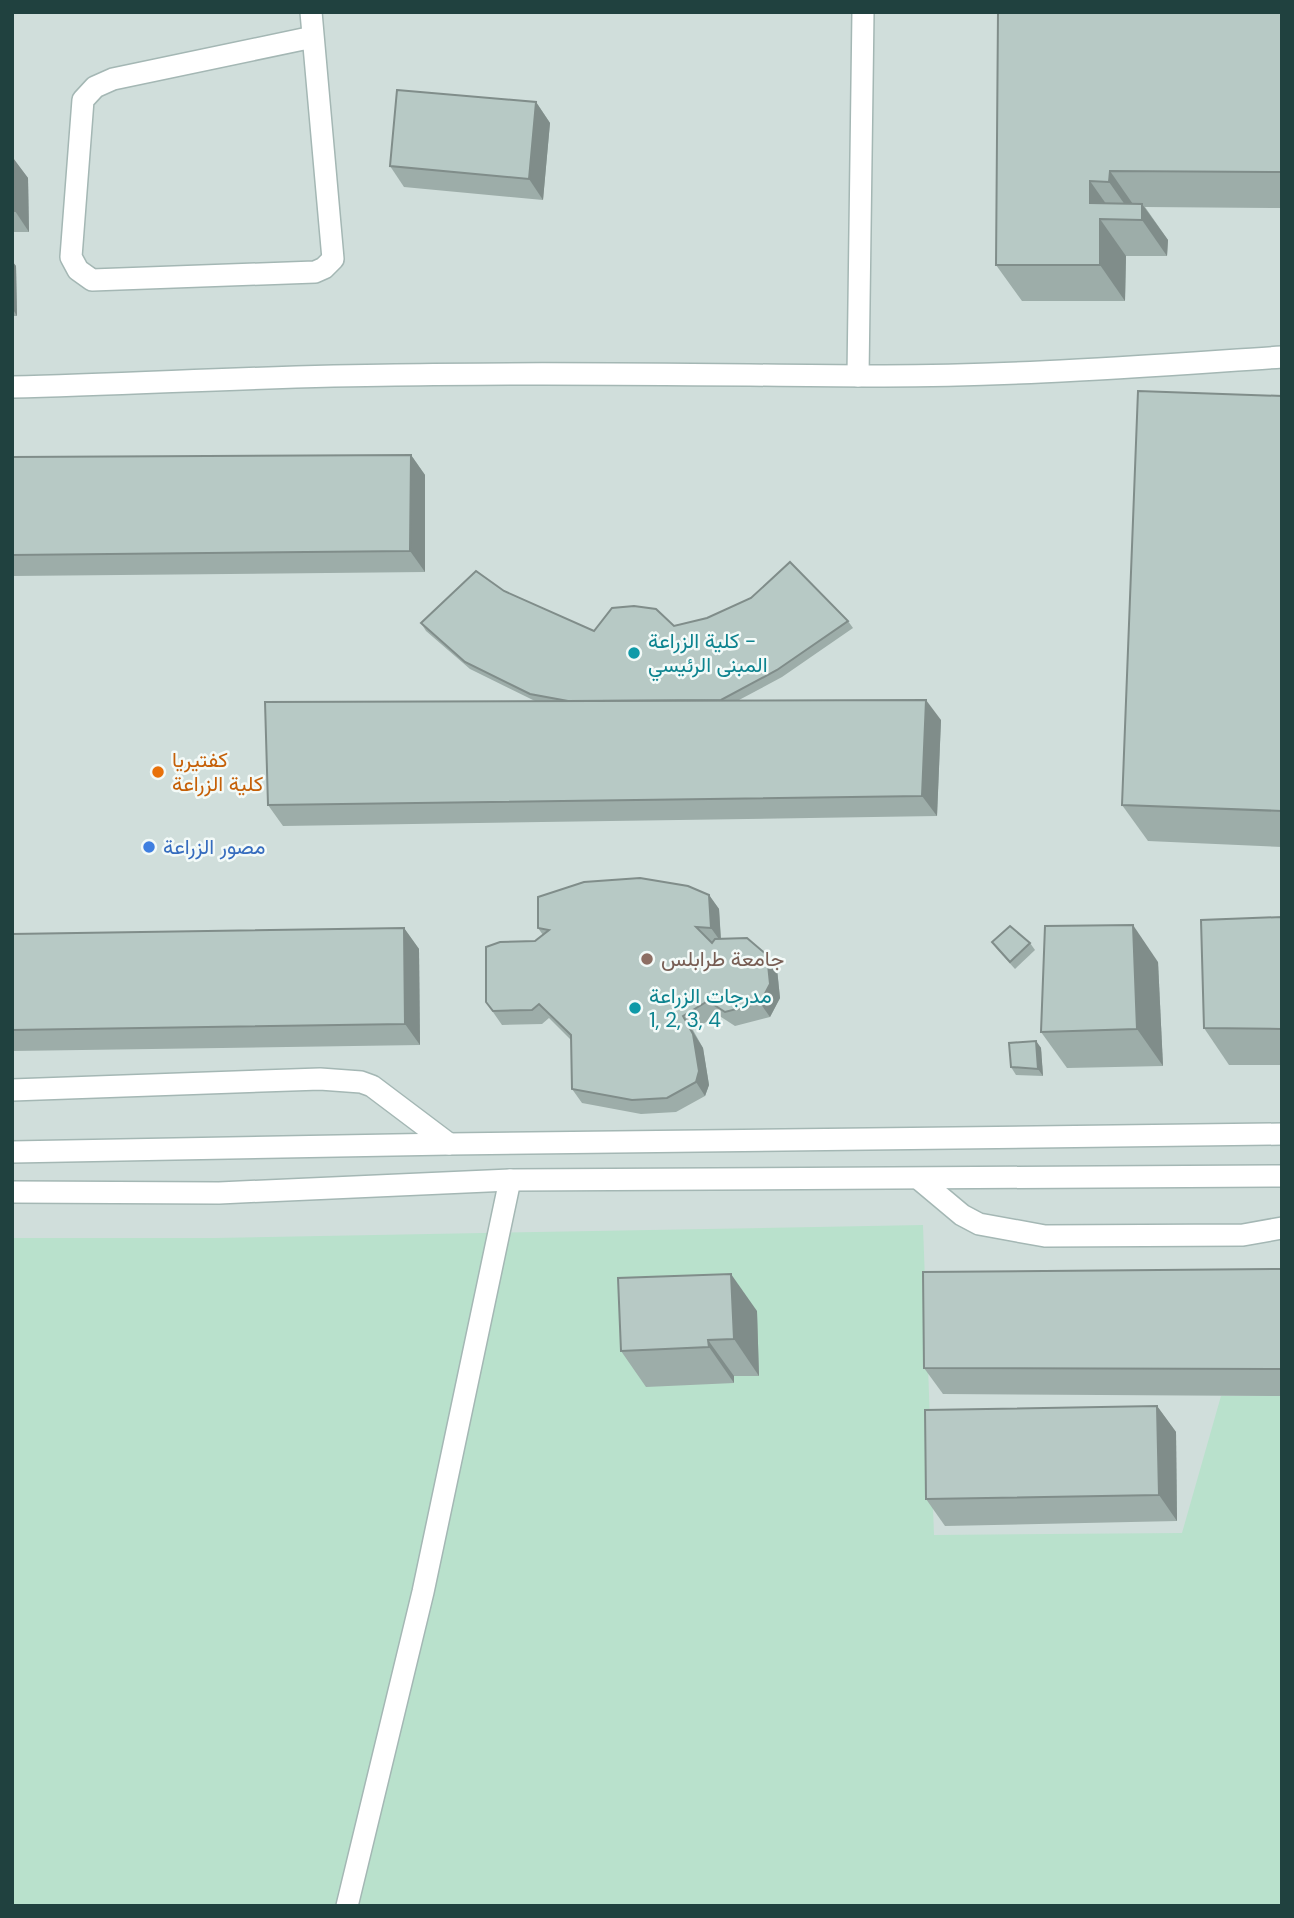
<svg xmlns="http://www.w3.org/2000/svg" width="1294" height="1918" viewBox="0 0 1294 1918" font-family="'DM Sans',Vazirmatn,sans-serif">
<style>
.built{fill:#d0dedb}
.grass{fill:#b9e1cc}
.lines{fill:none;stroke-linecap:round;stroke-linejoin:round}
.minor-casing{stroke:#a4b7b4;stroke-width:24}
.minor{stroke:#fff;stroke-width:21}
.wall{fill:#9dada9}
.shaded-wall{fill:#808d8a}
.building{fill:#b7c9c5;stroke:#808d8a;stroke-width:2}
.culture-dot{fill:#0f9aa8;stroke:#f3faf8;stroke-width:2.5}
.food-dot{fill:#e8710a;stroke:#f3faf8;stroke-width:2.5}
.shop-dot{fill:#3f7fe0;stroke:#f3faf8;stroke-width:2.5}
.education-dot{fill:#8d6e63;stroke:#f3faf8;stroke-width:2.5}
.labels{text-anchor:middle;dominant-baseline:central;stroke-width:5;stroke-linejoin:round;paint-order:stroke}
.culture-label{font-size:21px;fill:#0d838f;stroke:#f3faf8;text-anchor:start}
.food-label{font-size:21px;fill:#c56008;stroke:#f3faf8;text-anchor:start}
.shop-label{font-size:21px;fill:#366cbe;stroke:#f3faf8;text-anchor:start}
.education-label{font-size:21px;fill:#785e54;stroke:#f3faf8;text-anchor:start}
</style>
<rect width="100%" height="100%" fill="#e2eeeb"/>
<rect class="built" x="12" y="12" width="1270" height="1894"/>
<polygon class="grass" points="923,1225 934,1535 1182,1533 1221,1396 1282,1396 1282,1906 12,1906 12,1238 215,1238"/>
<g class="lines">
<g class="minor-casing">
<g id="minor">
<polyline points="311,12 333,259 324,268 315,272 92,280 78,270 71,257 83,100 95,87 113,79 313,37"/>
<polyline points="858,376 863,12"/>
<path d="M 12,387 C 140,384 267,376 395,375 C 552,372 710,375 867,376 C 1006,377 1144,366 1282,357"/>
<polyline points="12,1090 320,1079 361,1082 372,1086 449,1144"/>
<polyline points="12,1152 449,1144 1282,1134"/>
<polyline points="919,1179 962,1215 979,1224 1045,1236 1243,1235 1282,1228"/>
<polyline points="12,1192 219,1193 510,1180 1282,1176"/>
<polyline points="347,1906 423,1592 510,1180"/>
</g>
</g>
<use href="#minor" class="minor"/>
</g>
<g class="wall">
<polygon points="1282,12 1282,208 1145,207 1168,240 1167,256 1126,256 1125,301 1022,301 996,265"/>
<polygon points="536,102 550,123 543,200 404,187 390,166"/>
<polygon points="12,158 13,158 28,178 29,232 12,232"/>
<polygon points="12,261 16,266 17,316 12,316"/>
<polygon points="1282,396 1282,847 1148,841 1122,805"/>
<polygon points="411,455 425,475 425,572 12,576 12,457"/>
<polygon points="504,591 594,631 674,626 848,621 853,628 782,677 739,700 941,720 937,816 283,826 268,805 535,701 470,669 426,631 421,623"/>
<polygon points="709,895 719,909 721,939 767,955 777,969 780,998 770,1017 735,1026 718,1015 693,1030 703,1048 709,1085 705,1096 676,1112 641,1114 582,1103 572,1089 571,1040 549,1018 542,1024 502,1025 486,1002 535,941 543,935 538,928"/>
<polygon points="1282,917 1282,1065 1229,1065 1204,1028"/>
<polygon points="404,928 419,949 420,1045 12,1051 12,934"/>
<polygon points="992,942 1030,943 1035,950 1015,969 997,949"/>
<polygon points="1158,962 1163,1066 1067,1068 1041,1032"/>
<polygon points="1036,1041 1041,1048 1043,1076 1016,1075 1011,1067"/>
<polygon points="1282,1269 1282,1396 943,1394 924,1368"/>
<polygon points="757,1311 759,1376 734,1376 734,1383 646,1387 621,1351"/>
<polygon points="1157,1406 1176,1432 1177,1521 945,1526 926,1499"/>
</g>
<g class="shaded-wall">
<polygon points="536,102 550,123 543,200 529,179"/>
<polygon points="13,158 28,178 29,232 15,211"/>
<polygon points="1110,171 1135,207 1135,219 1109,182"/>
<polygon points="1090,181 1116,218 1090,203"/>
<polygon points="1142,204 1168,240 1167,256 1142,220"/>
<polygon points="1100,219 1126,256 1125,301 1100,265"/>
<polygon points="12,261 16,266 17,316 12,308"/>
<polygon points="411,455 425,475 425,572 410,551"/>
<polygon points="926,700 941,720 937,816 922,796"/>
<polygon points="709,895 719,909 721,942 711,928"/>
<polygon points="1133,925 1158,962 1163,1066 1137,1029"/>
<polygon points="404,928 419,949 420,1045 405,1024"/>
<polygon points="767,955 777,969 780,998 770,1017 760,1003"/>
<polygon points="683,1016 703,1048 709,1085 705,1096 696,1082"/>
<polygon points="1036,1041 1041,1048 1043,1076 1038,1069"/>
<polygon points="731,1274 757,1311 759,1376 734,1339"/>
<polygon points="708,1340 734,1376 734,1383 709,1347"/>
<polygon points="1157,1406 1176,1432 1177,1521 1159,1495"/>
</g>
<g class="building">
<polygon points="998,12 1282,12 1282,172 1110,171 1109,182 1090,181 1090,203 1142,204 1142,220 1100,219 1100,265 996,265"/>
<polygon points="397,90 536,102 529,179 390,166"/>
<polygon points="12,158 13,158 15,211 12,211"/>
<polygon points="1138,391 1282,396 1282,811 1122,805"/>
<polygon points="411,455 410,551 12,555 12,457"/>
<polygon points="790,562 848,621 777,670 721,700 568,701 530,694 465,662 421,623 476,571 504,591 594,631 612,608 634,606 656,609 674,626 707,618 751,598"/>
<polygon points="926,700 922,796 268,805 265,702"/>
<polygon points="640,878 688,886 709,895 711,928 696,927 712,943 715,939 747,938 767,955 770,984 760,1003 725,1012 708,1001 683,1016 693,1034 699,1071 696,1082 667,1098 632,1100 572,1089 571,1035 539,1004 532,1010 493,1011 486,1002 486,947 500,942 535,941 549,930 538,928 538,897 584,882"/>
<polygon points="1282,917 1282,1029 1204,1028 1201,920"/>
<polygon points="1133,925 1137,1029 1041,1032 1045,926"/>
<polygon points="1010,926 1030,943 1010,962 992,942"/>
<polygon points="404,928 405,1024 12,1030 12,934"/>
<polygon points="1036,1041 1038,1069 1011,1067 1009,1043"/>
<polygon points="1282,1269 1282,1369 924,1368 923,1272"/>
<polygon points="731,1274 734,1339 708,1340 709,1347 621,1351 618,1278"/>
<polygon points="1157,1406 1159,1495 926,1499 925,1410"/>
</g>
<g class="culture-dot">
<circle cx="634" cy="653" r="7"/>
<circle cx="635" cy="1008" r="7"/>
</g>
<circle class="food-dot" cx="158" cy="772" r="7"/>
<circle class="shop-dot" cx="149" cy="847" r="7"/>
<circle class="education-dot" cx="647" cy="959" r="7"/>
<g class="labels">
<g class="culture-label">
<text x="648" y="641">كلية الزراعة -<tspan x="648" dy="24">المبنى الرئيسي</tspan></text>
<text x="649" y="996">مدرجات الزراعة<tspan x="649" dy="24">1, 2, 3, 4</tspan></text>
</g>
<g class="food-label">
<text x="172" y="760">كفتيريا<tspan x="172" dy="24">كلية الزراعة</tspan></text>
</g>
<g class="shop-label">
<text x="163" y="847">مصور الزراعة</text>
</g>
<g class="education-label">
<text x="661" y="959">جامعة طرابلس</text>
</g>
</g>
<rect width="1294" height="1918" fill="none" stroke="#20413f" stroke-width="28"/>
</svg>
